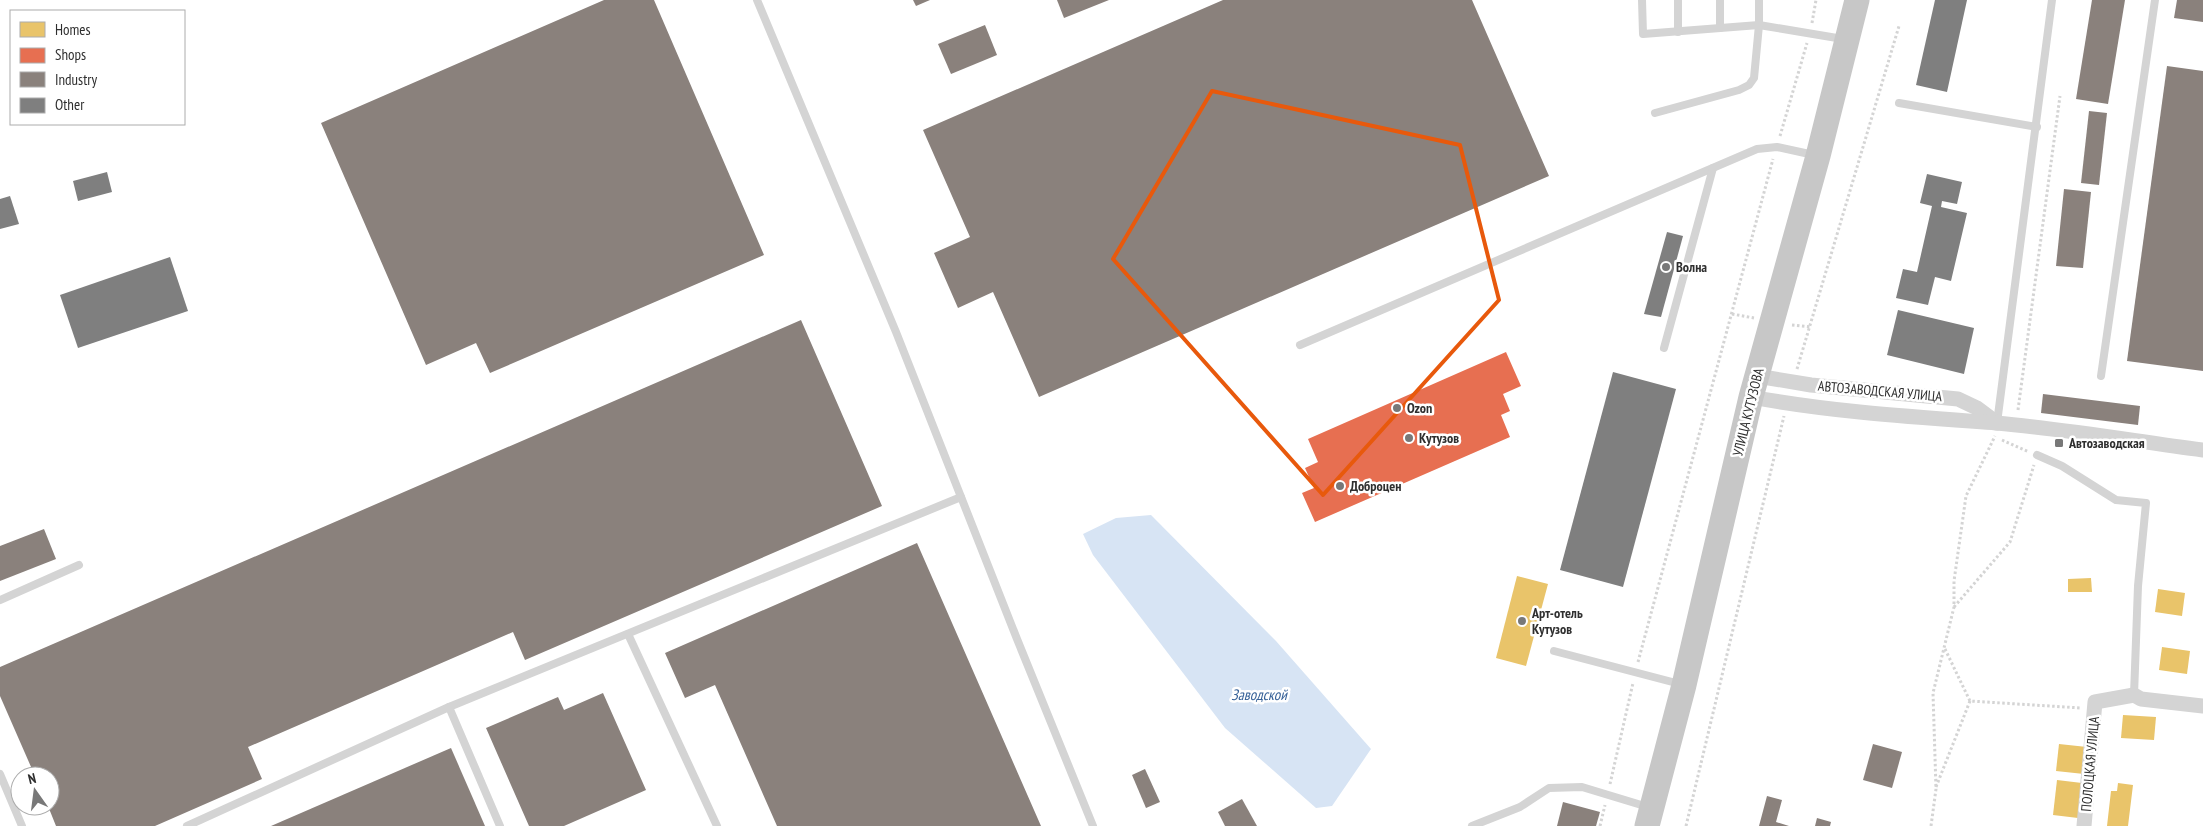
<svg xmlns="http://www.w3.org/2000/svg" width="2203" height="826" viewBox="0 0 2203 826" font-family="'PT Sans Narrow',sans-serif">
<style>
.water{fill:#d7e4f4}
.homes{fill:#e9c46a}
.shops{fill:#e76f51}
.industry{fill:#8a817c}
.building{fill:#7f7f7f}
.lines{fill:none;stroke-linecap:round;stroke-linejoin:round}
.path{stroke:#d4d4d4;stroke-width:3;stroke-dasharray:2.5 2.5;stroke-linecap:butt}
.service{stroke:#d4d4d4;stroke-width:8}
.minor{stroke:#d4d4d4;stroke-width:15}
.primary{stroke:#c7c7c7;stroke-width:25}
.marked{fill:none;stroke:#e8590c;stroke-width:4;stroke-linejoin:round}
.poi-dot{fill:#787878;stroke:#fff;stroke-width:2}
.labels{text-anchor:middle;dominant-baseline:central;stroke-width:5;stroke-linejoin:round;paint-order:stroke}
.poi-label{font-size:14px;font-weight:bold;fill:#2f2f2f;stroke:#fff;text-anchor:start}
.street-label{font-size:14px;fill:#2f2f2f;stroke:#fff}
.water-label{font-size:15px;font-style:italic;fill:#366198;stroke:#fff}
</style>
<rect width="100%" height="100%" fill="#fff"/>
<polygon class="water" points="1151,515 1276,641 1371,749 1332,806 1316,808 1225,728 1093,555 1083,534 1116,518"/>
<g class="homes">
<polygon points="1517,576 1548,584 1526,666 1496,658"/>
<polygon points="2091,578 2092,592 2068,592 2068,579"/>
<polygon points="2158,589 2185,593 2182,616 2155,612"/>
<polygon points="2162,647 2190,651 2187,674 2159,670"/>
<polygon points="2123,715 2156,717 2154,740 2121,738"/>
<polygon points="2059,744 2087,747 2084,774 2056,771"/>
<polygon points="2057,780 2082,783 2078,818 2053,815"/>
<polygon points="2118,783 2133,785 2128,826 2107,826 2111,791 2117,791"/>
</g>
<polygon class="shops" points="1506,352 1521,386 1503,394 1510,411 1501,415 1510,437 1315,522 1302,493 1314,488 1305,468 1318,462 1308,439"/>
<g class="industry">
<polygon points="604,0 654,0 764,255 490,373 476,343 426,365 321,123"/>
<polygon points="913,0 930,0 916,6"/>
<polygon points="1057,0 1109,0 1064,18"/>
<polygon points="1223,0 1472,0 1549,176 1039,397 993,292 958,308 934,253 970,237 923,130"/>
<polygon points="2092,0 2125,0 2108,104 2076,99"/>
<polygon points="2177,0 2203,0 2203,22 2174,18"/>
<polygon points="985,25 997,55 951,74 938,44"/>
<polygon points="2167,66 2203,71 2203,371 2127,361"/>
<polygon points="2089,111 2107,113 2099,185 2081,183"/>
<polygon points="2064,189 2091,192 2083,268 2056,266"/>
<polygon points="801,320 882,506 525,660 513,632 248,747 262,779 155,826 56,826 48,806 50,806 50,776 35,776 0,696 0,667"/>
<polygon points="2043,394 2140,406 2138,425 2041,413"/>
<polygon points="44,529 56,559 0,581 0,546"/>
<polygon points="917,543 1041,826 777,826 715,685 685,698 665,653"/>
<polygon points="603,693 646,790 564,826 529,826 486,728 558,697 564,710"/>
<polygon points="1873,744 1902,752 1892,788 1863,780"/>
<polygon points="451,748 485,826 271,826"/>
<polygon points="1145,769 1160,802 1146,808 1132,775"/>
<polygon points="1767,796 1782,800 1776,822 1789,826 1759,826"/>
<polygon points="1242,799 1257,826 1225,826 1218,812"/>
<polygon points="1563,802 1600,812 1596,826 1557,826"/>
<polygon points="1817,818 1831,822 1830,826 1815,826"/>
</g>
<g class="building">
<polygon points="1935,0 1967,0 1947,92 1916,85"/>
<polygon points="107,172 112,192 78,201 73,181"/>
<polygon points="1927,174 1962,182 1957,204 1942,201 1941,207 1967,213 1951,281 1935,277 1928,305 1896,298 1903,269 1917,272 1932,206 1920,203"/>
<polygon points="10,196 19,224 0,229 0,199"/>
<polygon points="1667,232 1683,236 1661,317 1644,314"/>
<polygon points="170,257 188,311 78,348 60,295"/>
<polygon points="1898,310 1974,328 1964,374 1887,355"/>
<polygon points="1613,372 1676,389 1623,587 1560,570"/>
</g>
<g class="lines">
<g class="path">
<polyline points="1812,23 1816,0"/>
<polyline points="1780,136 1807,43"/>
<polyline points="1732,314 1754,318"/>
<polyline points="1792,325 1811,327"/>
<polyline points="1797,369 1899,26"/>
<polyline points="2018,410 2060,96"/>
<polyline points="2002,440 2029,452"/>
<polyline points="1954,607 2010,542 2034,465"/>
<polyline points="1945,649 1970,701 2081,708"/>
<polyline points="1638,662 1773,159"/>
<polyline points="1610,784 1633,683"/>
<polyline points="1936,787 1970,701"/>
<polyline points="1600,826 1605,805"/>
<polyline points="1686,826 1784,416"/>
<polyline points="1931,826 1936,789 1933,693 1954,607 1954,581 1966,496 1995,436"/>
</g>
<g class="service">
<polyline points="757,0 896,332 1017,639 1093,826"/>
<polyline points="1642,0 1643,34 1759,25 1843,39"/>
<polyline points="1678,0 1678,32"/>
<polyline points="1720,0 1720,28"/>
<polyline points="1899,103 2037,127"/>
<polyline points="1655,113 1739,90 1749,85 1754,78 1759,25 1759,0"/>
<polyline points="1300,345 1757,149 1777,147 1814,155"/>
<polyline points="1664,348 1713,168"/>
<polyline points="2101,376 2155,0"/>
<polyline points="1997,423 2052,0"/>
<polyline points="2037,455 2062,466 2116,500 2146,503 2138,586 2134,695"/>
<polyline points="0,600 79,565"/>
<polyline points="628,634 717,826"/>
<polyline points="1554,651 1680,684"/>
<polyline points="0,774 22,826"/>
<polyline points="187,826 449,707"/>
<polyline points="500,826 449,707 961,497"/>
<polyline points="1472,826 1520,807 1549,788 1582,787 1648,807"/>
</g>
<g class="minor">
<polyline points="1757,376 1811,385 1958,399 1977,408 1997,423"/>
<path d="M 1751,397 C 1832,412 1914,417 1996,423 C 2065,429 2134,441 2203,450"/>
<polyline points="2084,826 2095,702 2134,695 2141,699 2203,706"/>
</g>
<polyline class="primary" points="1647,826 1684,685 1751,397 1818,156 1857,0"/>
</g>
<path class="marked" d="M 1212,91 L 1460,145 L 1499,300 L 1323,495 L 1113,259 Z"/>
<g class="poi-dot">
<circle cx="1666" cy="267" r="5"/>
<circle cx="1397" cy="408" r="5"/>
<circle cx="1409" cy="438" r="5"/>
<rect x="2054" y="438" width="10" height="10" rx="2.5"/>
<circle cx="1340" cy="486" r="5"/>
<circle cx="1522" cy="621" r="5"/>
</g>
<g class="labels">
<g class="poi-label">
<text x="1676" y="267">Волна</text>
<text x="1407" y="408">Ozon</text>
<text x="1419" y="438">Кутузов</text>
<text x="2069" y="443">Автозаводская</text>
<text x="1350" y="486">Доброцен</text>
<text x="1532" y="613">Арт-отель<tspan x="1532" dy="16">Кутузов</tspan></text>
</g>
<g class="street-label">
<text transform="translate(1880 391) rotate(5)">АВТОЗАВОДСКАЯ УЛИЦА</text>
<text transform="translate(1748 412) rotate(-76)">УЛИЦА КУТУЗОВА</text>
<text transform="translate(2090 764) rotate(-85)">ПОЛОЦКАЯ УЛИЦА</text>
</g>
<g class="water-label">
<text x="1259" y="694">Заводской</text>
</g>
</g>
<rect x="10" y="10" width="175" height="115" fill="#ffffff" stroke="#acacac"/>
<rect x="20" y="22" width="25" height="15" fill="#e9c46a" stroke="#acacac"/>
<text x="55" y="35" font-size="15" fill="#2f2f2f">Homes</text>
<rect x="20" y="48" width="25" height="15" fill="#e76f51" stroke="#acacac"/>
<text x="55" y="60" font-size="15" fill="#2f2f2f">Shops</text>
<rect x="20" y="72" width="25" height="15" fill="#8a817c" stroke="#acacac"/>
<text x="55" y="85" font-size="15" fill="#2f2f2f">Industry</text>
<rect x="20" y="98" width="25" height="15" fill="#7f7f7f" stroke="#acacac"/>
<text x="55" y="110" font-size="15" fill="#2f2f2f">Other</text>
<g transform="translate(35 791) rotate(346)"><circle r="24" fill="#ffffff" stroke="#acacac"/>
<path d="M0-4L9 19L0 12L-9 19Z" fill="#787878"/>
<text y="-8" font-size="14" font-weight="bold" text-anchor="middle" fill="#2f2f2f">N</text>
</g>
</svg>
